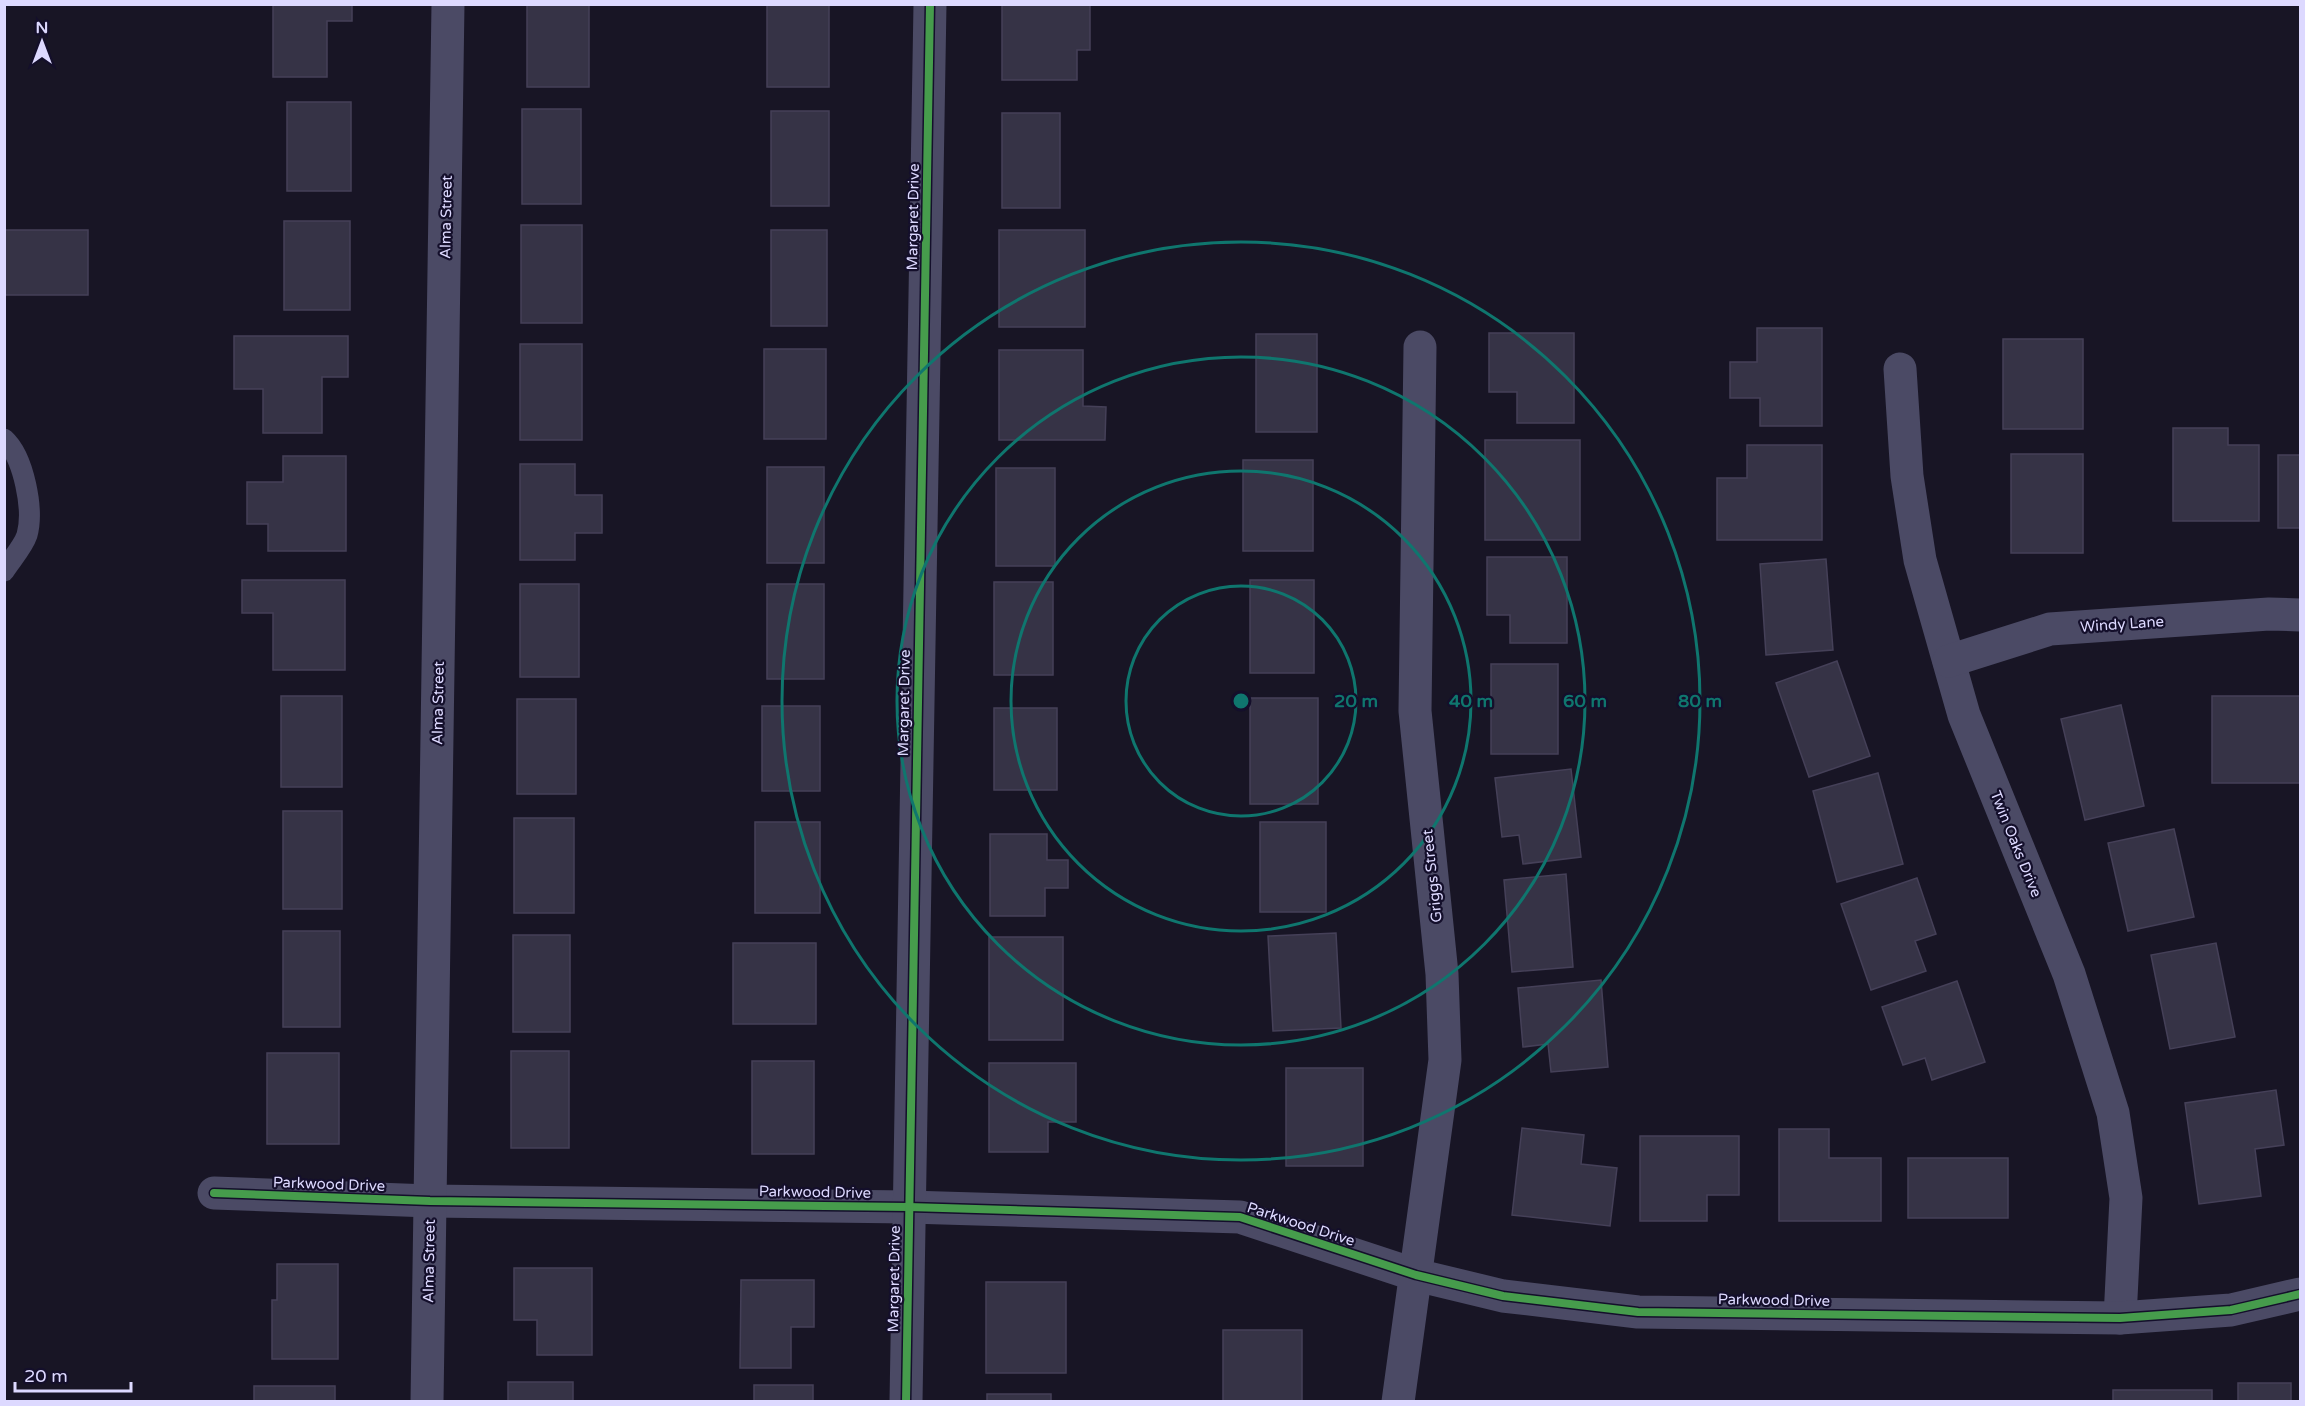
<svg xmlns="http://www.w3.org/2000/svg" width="2305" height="1406" viewBox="0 0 2305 1406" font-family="'Varela Round',sans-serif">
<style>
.building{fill:#363346;stroke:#454058;stroke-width:1.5}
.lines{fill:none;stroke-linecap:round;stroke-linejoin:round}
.lane{stroke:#4b4a65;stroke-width:21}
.street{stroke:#4b4a65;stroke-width:33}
.cycleway-casing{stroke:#140f2b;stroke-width:11}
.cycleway{stroke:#469c4c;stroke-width:8}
.ring{fill:none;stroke:#0f766e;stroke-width:3}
.labels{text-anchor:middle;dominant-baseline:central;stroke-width:4.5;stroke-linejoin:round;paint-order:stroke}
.street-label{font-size:15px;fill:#ddd9ff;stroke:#140f2b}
.centre{fill:#0f766e;stroke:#140f2b;stroke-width:3}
.ring-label{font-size:18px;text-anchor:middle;font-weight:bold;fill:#0f766e;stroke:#140f2b;stroke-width:4.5;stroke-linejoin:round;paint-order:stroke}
</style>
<rect width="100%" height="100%" fill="#181525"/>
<g class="building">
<polygon points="273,4 352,4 352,21 327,21 327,77 273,77"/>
<rect x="527" y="4" width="62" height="83"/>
<rect x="767" y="4" width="62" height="83"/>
<polygon points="1002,4 1090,4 1090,50 1077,50 1077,80 1002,80"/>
<rect x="287" y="102" width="64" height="89"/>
<rect x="522" y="109" width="59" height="95"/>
<rect x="771" y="111" width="58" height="95"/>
<rect x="1002" y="113" width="58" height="95"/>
<rect x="284" y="221" width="66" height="89"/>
<rect x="521" y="225" width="61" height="98"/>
<rect x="4" y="230" width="84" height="65"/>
<rect x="771" y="230" width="56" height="96"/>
<rect x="999" y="230" width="86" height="97"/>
<polygon points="1757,328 1822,328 1822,426 1760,426 1760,398 1730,398 1730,362 1757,362"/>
<polygon points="1489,333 1574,333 1574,423 1517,423 1517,392 1489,392"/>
<rect x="1256" y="334" width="61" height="98"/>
<polygon points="234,336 348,336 348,377 322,377 322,433 263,433 263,389 234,389"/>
<rect x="2003" y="339" width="80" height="90"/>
<rect x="520" y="344" width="62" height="96"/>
<rect x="764" y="349" width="62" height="90"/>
<polygon points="999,350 1083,350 1083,406 1106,407 1105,440 999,440"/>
<polygon points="2173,428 2228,428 2228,445 2259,445 2259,521 2173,521"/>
<rect x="1485" y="440" width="95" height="100"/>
<polygon points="1747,445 1822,445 1822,540 1717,540 1717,478 1747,478"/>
<rect x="2011" y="454" width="72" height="99"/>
<rect x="2278" y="455" width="22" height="73"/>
<polygon points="283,456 346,456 346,551 268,551 268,524 247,524 247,482 283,482"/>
<rect x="1243" y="460" width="70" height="91"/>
<polygon points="520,464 575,464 575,495 602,495 602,533 575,533 575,560 520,560"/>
<rect x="767" y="467" width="57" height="96"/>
<rect x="996" y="468" width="59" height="98"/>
<polygon points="1487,557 1567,557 1567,643 1510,643 1510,615 1487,615"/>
<polygon points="1826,559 1833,650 1766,655 1760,564"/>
<polygon points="242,580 345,580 345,670 273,670 273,613 242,613"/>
<rect x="1250" y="580" width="64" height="93"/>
<rect x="994" y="582" width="59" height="93"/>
<rect x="520" y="584" width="59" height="93"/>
<rect x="767" y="584" width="57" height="95"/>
<polygon points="1837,661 1870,756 1809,777 1776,683"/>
<rect x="1491" y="664" width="67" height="90"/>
<rect x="281" y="696" width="61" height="91"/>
<rect x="2212" y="696" width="88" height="87"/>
<rect x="1250" y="698" width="68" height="106"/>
<rect x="517" y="699" width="59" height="95"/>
<polygon points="2121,705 2144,806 2085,820 2061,719"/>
<rect x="762" y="706" width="58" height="85"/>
<rect x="994" y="708" width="63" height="82"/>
<polygon points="1571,769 1581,857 1523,864 1519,835 1502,837 1495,778"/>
<polygon points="1878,773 1903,864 1837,882 1813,791"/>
<rect x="283" y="811" width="59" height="98"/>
<rect x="514" y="818" width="60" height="95"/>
<rect x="755" y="822" width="65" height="91"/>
<rect x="1260" y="822" width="66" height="90"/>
<polygon points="2174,829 2194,917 2128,931 2108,843"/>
<polygon points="990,834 1047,834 1047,860 1068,860 1068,888 1045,888 1045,916 990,916"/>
<polygon points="1566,874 1573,967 1512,972 1504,880"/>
<polygon points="1917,878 1936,934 1915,941 1926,971 1871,990 1841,904"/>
<rect x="283" y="931" width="57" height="96"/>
<polygon points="1336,933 1341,1028 1273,1031 1268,936"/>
<rect x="513" y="935" width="57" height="97"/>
<rect x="989" y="937" width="74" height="103"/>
<rect x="733" y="943" width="83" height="81"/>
<polygon points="2216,943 2235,1037 2170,1049 2151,955"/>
<polygon points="1601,980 1608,1067 1551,1072 1548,1044 1523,1047 1518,988"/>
<polygon points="1957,981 1985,1062 1932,1080 1925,1058 1903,1065 1882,1007"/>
<rect x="511" y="1051" width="58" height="97"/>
<rect x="267" y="1053" width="72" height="91"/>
<rect x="752" y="1061" width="62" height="93"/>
<polygon points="989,1063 1076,1063 1076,1122 1048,1122 1048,1152 989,1152"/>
<rect x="1286" y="1068" width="77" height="98"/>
<polygon points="2276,1090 2284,1145 2255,1149 2261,1196 2199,1204 2185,1103"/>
<polygon points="1522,1128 1584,1135 1581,1164 1617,1168 1610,1226 1512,1215"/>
<polygon points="1779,1129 1829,1129 1829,1158 1881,1158 1881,1221 1779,1221"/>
<polygon points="1640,1136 1739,1136 1739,1195 1707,1195 1707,1221 1640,1221"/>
<rect x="1908" y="1158" width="100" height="60"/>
<polygon points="277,1264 338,1264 338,1359 272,1359 272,1300 277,1300"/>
<polygon points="514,1268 592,1268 592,1355 537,1355 537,1320 514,1320"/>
<polygon points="741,1280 814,1280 814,1327 791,1327 791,1368 740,1368"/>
<rect x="986" y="1282" width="80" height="91"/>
<rect x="1223" y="1330" width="79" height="72"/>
<rect x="508" y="1382" width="65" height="20"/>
<rect x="2238" y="1383" width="53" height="19"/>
<rect x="754" y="1385" width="59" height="17"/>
<rect x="254" y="1386" width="81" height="16"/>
<rect x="2113" y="1390" width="99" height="12"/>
<rect x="987" y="1394" width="64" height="8"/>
</g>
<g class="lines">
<path class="lane" d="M 4,439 C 24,457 34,510 27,535 C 23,547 11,560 4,571"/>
<g class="street">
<polyline points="1900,369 1907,476 1920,560 1964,715 2069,974 2113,1113 2126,1198 2120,1318"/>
<polyline points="1949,661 2050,629 2269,614 2300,615"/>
<polyline points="214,1193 430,1201 909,1207 1240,1217 1416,1275 1503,1296 1638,1312 2120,1318 2231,1310 2300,1294"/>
<polyline points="427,1402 448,4"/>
<polyline points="906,1402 930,4"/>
<polyline points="1398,1402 1445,1060 1442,974 1415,711 1420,347"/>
</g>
<g class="cycleway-casing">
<g id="cycleway">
<polyline points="214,1193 430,1201 909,1207 1240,1217 1416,1275 1503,1296 1638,1312 2120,1318 2231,1310 2300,1294"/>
<polyline points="906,1402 930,4"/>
</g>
</g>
<use href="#cycleway" class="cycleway"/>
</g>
<g class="ring">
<circle cx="1241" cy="701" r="115"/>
<circle cx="1241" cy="701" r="230"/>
<circle cx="1241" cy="701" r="344"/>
<circle cx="1241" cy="701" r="459"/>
</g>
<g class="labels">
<g class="street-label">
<text transform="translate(446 217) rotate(-89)">Alma Street</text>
<text transform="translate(913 217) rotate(-89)">Margaret Drive</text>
<text transform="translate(2122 624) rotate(-4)">Windy Lane</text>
<text transform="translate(438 703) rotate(-89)">Alma Street</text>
<text transform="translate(904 703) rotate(-89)">Margaret Drive</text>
<text transform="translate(2016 844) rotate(68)">Twin Oaks Drive</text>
<text transform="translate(1432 876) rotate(-96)">Griggs Street</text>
<text transform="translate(329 1184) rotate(2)">Parkwood Drive</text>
<text transform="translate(815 1192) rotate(1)">Parkwood Drive</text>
<text transform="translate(1301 1224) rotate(18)">Parkwood Drive</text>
<text transform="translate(429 1261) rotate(-89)">Alma Street</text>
<text transform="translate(894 1279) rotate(-89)">Margaret Drive</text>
<text transform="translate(1774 1300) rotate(1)">Parkwood Drive</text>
</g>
</g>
<circle cx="1241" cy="701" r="9" class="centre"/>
<g class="ring-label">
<text x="1356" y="707">20 m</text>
<text x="1471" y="707">40 m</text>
<text x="1585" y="707">60 m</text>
<text x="1700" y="707">80 m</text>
</g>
<rect width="2305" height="1406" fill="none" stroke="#ddd9ff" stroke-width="12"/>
<g transform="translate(42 42)" stroke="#140f2b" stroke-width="4.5" paint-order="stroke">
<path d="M0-4.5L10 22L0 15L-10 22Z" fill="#ddd9ff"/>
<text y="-9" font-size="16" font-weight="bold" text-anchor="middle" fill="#ddd9ff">N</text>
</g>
<path d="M15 1382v9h116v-9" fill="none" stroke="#ddd9ff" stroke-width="3"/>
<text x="24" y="1382" font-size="18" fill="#ddd9ff" stroke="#140f2b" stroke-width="4.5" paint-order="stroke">20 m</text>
</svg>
